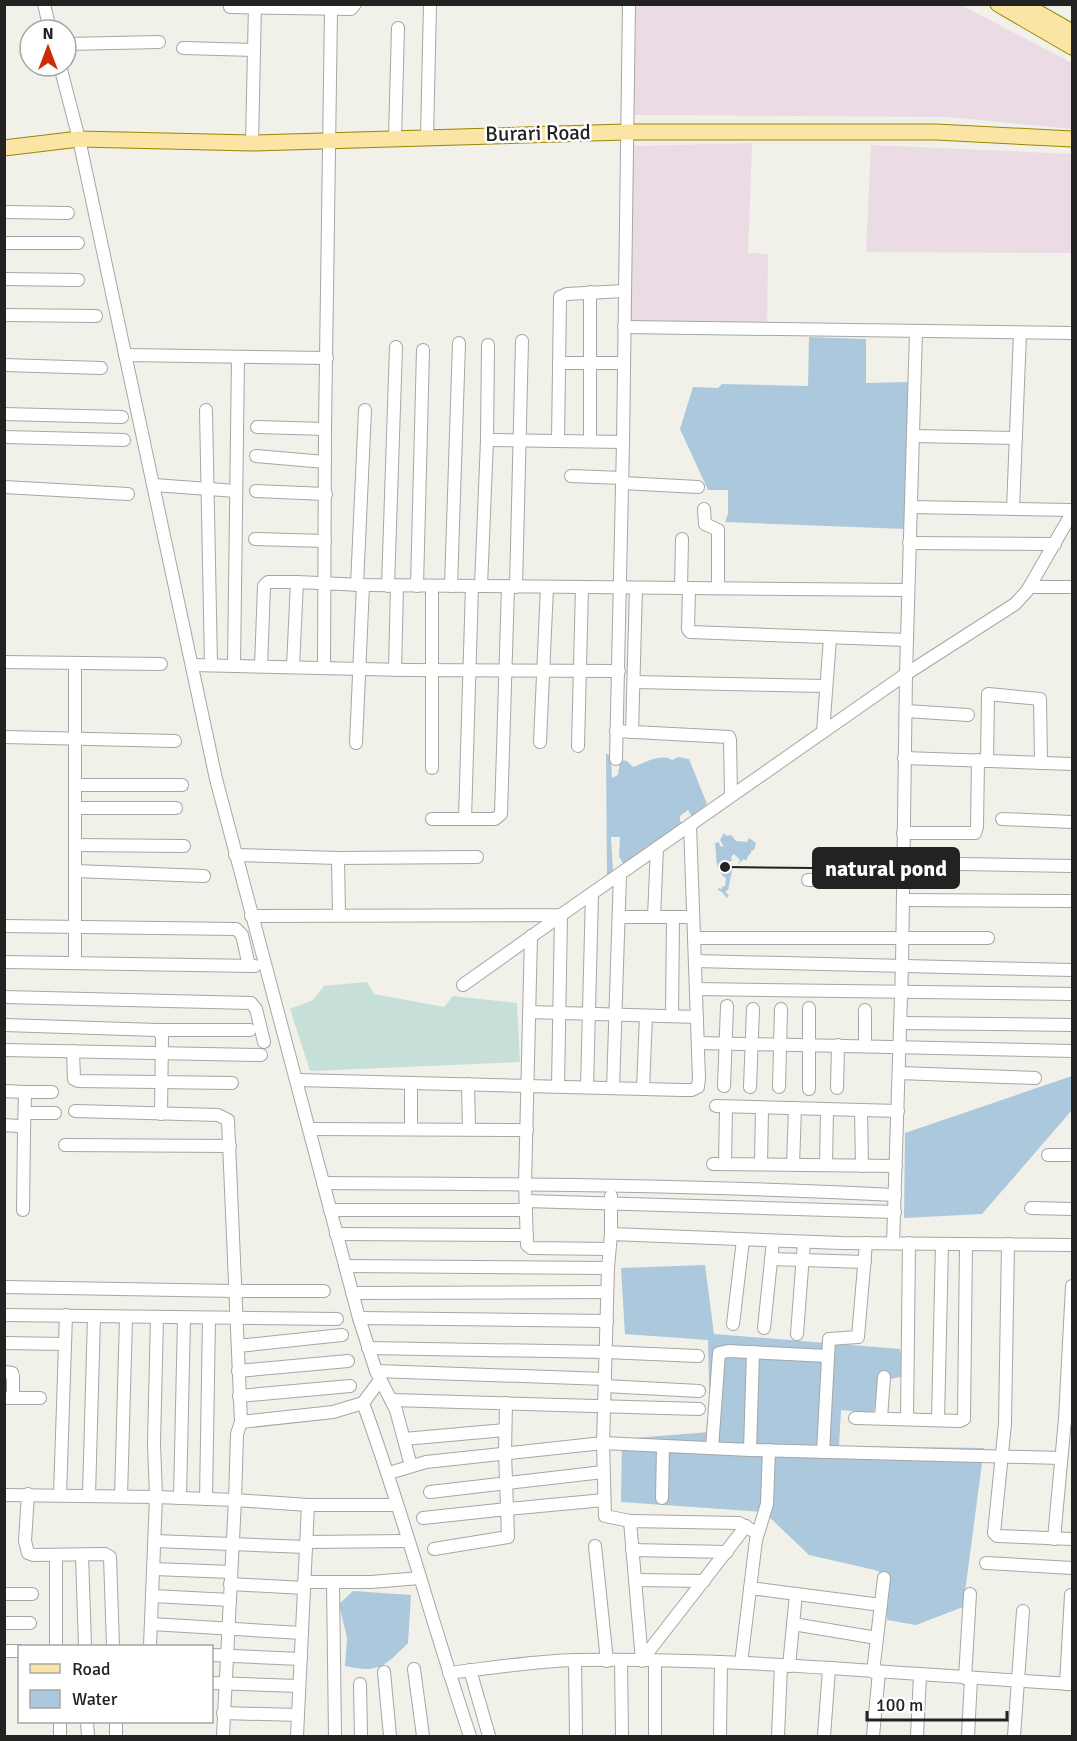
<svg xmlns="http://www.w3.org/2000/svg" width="1077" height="1741" viewBox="0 0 1077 1741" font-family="Signika,sans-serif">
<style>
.industrial{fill:#eadbe4}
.wetland{fill:#c6dfd8}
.water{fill:#abc8dd}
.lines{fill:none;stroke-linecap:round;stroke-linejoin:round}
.minor-casing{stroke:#a6a6a6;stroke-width:14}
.major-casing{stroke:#9b8604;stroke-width:17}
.minor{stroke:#fff;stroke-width:12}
.major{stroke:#fae5a5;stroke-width:15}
.labels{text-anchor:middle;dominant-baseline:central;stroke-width:5;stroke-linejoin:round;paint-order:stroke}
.street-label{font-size:21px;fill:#222;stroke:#fff}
.leader{fill:none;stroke:#222;stroke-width:2}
.callout-dot{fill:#222;stroke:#fff;stroke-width:2}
.callout{fill:#222;stroke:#222;stroke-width:2}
.callout-label{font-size:22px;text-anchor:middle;font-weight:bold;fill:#fff}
</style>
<rect width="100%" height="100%" fill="#f1f0e9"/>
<g class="industrial">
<polygon points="636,5 961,5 1072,63 1072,129 949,117 634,115"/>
<polygon points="752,143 748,253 768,254 767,326 630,321 633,146"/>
<polygon points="871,145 1072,154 1072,253 866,252"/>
</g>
<polygon class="wetland" points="367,982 374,994 444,1007 453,996 517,1003 520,1062 310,1071 290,1009 313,1000 324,986"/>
<g class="water">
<polygon points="809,337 866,339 866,383 909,382 906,529 725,522 728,514 728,490 708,490 680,429 693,387 718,388 722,384 808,386"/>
<path d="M 606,753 L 611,757 L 612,778 L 618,775 L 620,760 L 627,761 L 633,767 C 645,763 660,753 672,760 L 678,757 L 689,759 L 707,804 L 692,817 L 688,810 L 680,816 L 680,821 L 683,823 L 624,866 L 619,856 L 620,837 L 611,837 L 613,872 L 607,879 Z"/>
<path d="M 724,833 L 726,836 L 731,835 L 736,841 L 747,842 L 749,838 L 756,843 L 754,850 L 751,851 L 751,853 L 748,856 L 746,861 L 744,859 L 738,864 L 740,860 L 734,854 L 731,857 L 732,860 L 728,864 L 733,866 L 728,890 L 725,891 L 729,896 L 727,898 L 722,892 L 718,890 L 718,888 L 721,889 L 723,888 L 721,887 L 725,886 L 726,878 C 714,870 717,857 715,843 L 719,842 L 720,846 L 724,847 L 720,840 Z"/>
<polygon points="1072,1076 1072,1110 982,1214 904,1218 905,1133"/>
<polygon points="705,1265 714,1334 900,1349 904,1376 878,1382 874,1413 841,1410 839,1446 984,1448 963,1607 916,1625 887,1620 886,1575 875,1570 809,1555 764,1512 621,1502 622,1439 710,1432 708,1340 625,1334 621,1268"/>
<path d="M 353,1591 L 411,1595 L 408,1643 C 385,1666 379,1674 345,1666 L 347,1638 L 339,1604 Z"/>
</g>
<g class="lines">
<g class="minor-casing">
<g id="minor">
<polyline points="44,4 50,30"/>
<polyline points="230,4 230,7 351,9 355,4"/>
<polyline points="66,44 159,42"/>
<polyline points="183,48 254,50"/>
<polyline points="60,66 79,139 216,779 359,1318 376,1371 396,1410 411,1466"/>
<polyline points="427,137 430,4"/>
<polyline points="395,138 398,28"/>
<polyline points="252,143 255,4"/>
<polyline points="4,212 68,213"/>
<polyline points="4,243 78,243"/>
<polyline points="4,279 78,280"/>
<polyline points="590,292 590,441"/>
<polyline points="4,315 96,316"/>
<polyline points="624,327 1072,333"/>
<polyline points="125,355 327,358"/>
<polyline points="559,363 624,363"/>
<polyline points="4,365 101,368"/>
<polyline points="206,410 211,665"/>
<polyline points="4,414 122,417"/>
<polyline points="257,427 325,429"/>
<polyline points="913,436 1016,438"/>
<polyline points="4,437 124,440"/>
<polyline points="487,440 623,442"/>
<polyline points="558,441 560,297 567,294 624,291"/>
<polyline points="256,456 325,462"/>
<polyline points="571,476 622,478"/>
<polyline points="622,483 698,487"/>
<polyline points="154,485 236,491"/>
<polyline points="4,487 128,494"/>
<polyline points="256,491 326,494"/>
<polyline points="911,507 1072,510"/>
<polyline points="704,509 705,524 718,530 718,588"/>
<polyline points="1013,509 1020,333"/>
<polyline points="255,539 325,541"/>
<polyline points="909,543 1055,544"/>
<polyline points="357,585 365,410"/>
<polyline points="388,586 396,347"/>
<polyline points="417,586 423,350"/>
<polyline points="451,586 459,343"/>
<polyline points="481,586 487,440 488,345"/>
<polyline points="516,587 522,341"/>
<polyline points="1030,587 1072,587"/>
<polyline points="681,588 682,539"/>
<polyline points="689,588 688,629 690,632 907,640"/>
<polyline points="4,662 161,664"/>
<polyline points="75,663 75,963"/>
<polyline points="192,665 407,670 619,671"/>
<polyline points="234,666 238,357"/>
<polyline points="261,666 264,586 268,582 297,582"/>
<polyline points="293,666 297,582 363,585 908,590"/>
<polyline points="324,668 325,429 331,10"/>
<polyline points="395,670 397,586"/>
<polyline points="634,682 826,686"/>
<polyline points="906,711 968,715"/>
<polyline points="616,731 729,737 730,740 731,796"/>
<polyline points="632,732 636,588"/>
<polyline points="823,732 830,638"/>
<polyline points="4,737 175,741"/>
<polyline points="540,742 547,587"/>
<polyline points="356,743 363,585"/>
<polyline points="578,746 582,587"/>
<polyline points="904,758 1072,764"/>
<polyline points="616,759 623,442 629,4"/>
<polyline points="987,761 988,694 1040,699 1041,763"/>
<polyline points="432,768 432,586"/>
<polyline points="75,785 182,785"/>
<polyline points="75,808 176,808"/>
<polyline points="432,819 495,819 501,814 508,587"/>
<polyline points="465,819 472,586"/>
<polyline points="1002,819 1072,822"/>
<polyline points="903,833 975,833 977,827 978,760"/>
<polyline points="75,845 184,846"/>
<polyline points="235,855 338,858 477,857"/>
<polyline points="338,858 339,914"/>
<polyline points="903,863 1072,866"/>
<polyline points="75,871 204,876"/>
<polyline points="808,880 903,879"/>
<polyline points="903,900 1072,901"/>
<polyline points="251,916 561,915 906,674 1015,604 1027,591 1072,513"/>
<polyline points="619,917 693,917"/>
<polyline points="654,917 657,848"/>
<polyline points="4,926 236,929 242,935 249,966"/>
<polyline points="531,936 525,1184 527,1245 531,1248 609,1249"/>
<polyline points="694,938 988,938"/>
<polyline points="695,961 1072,970"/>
<polyline points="4,962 255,966"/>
<polyline points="463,985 560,916"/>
<polyline points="696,989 1072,994"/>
<polyline points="4,997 251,1003 256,1009 264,1042"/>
<polyline points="809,1008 809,1089"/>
<polyline points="529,1012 697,1017"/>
<polyline points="672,1016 673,917"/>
<polyline points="900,1023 1072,1025"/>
<polyline points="4,1025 157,1030 162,1036 161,1114"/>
<polyline points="157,1030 250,1030"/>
<polyline points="698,1043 1072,1051"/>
<polyline points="865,1046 865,1010"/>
<polyline points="4,1050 261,1055"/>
<polyline points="73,1051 74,1079 78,1081 232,1083"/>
<polyline points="899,1073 1035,1078"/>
<polyline points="297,1080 682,1090 692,1090 698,1087 699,1078 690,825"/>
<polyline points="411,1083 411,1129"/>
<polyline points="468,1084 469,1129"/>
<polyline points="558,1086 561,915"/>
<polyline points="724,1086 727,1006"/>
<polyline points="587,1087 592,894"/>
<polyline points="750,1087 753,1009"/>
<polyline points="779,1087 781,1009"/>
<polyline points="613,1088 620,874"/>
<polyline points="837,1088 838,1045"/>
<polyline points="643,1089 646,1016"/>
<polyline points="4,1091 25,1092 24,1133"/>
<polyline points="25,1092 52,1092"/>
<polyline points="716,1106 898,1111"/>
<polyline points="861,1110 862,1166"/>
<polyline points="75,1111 218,1115 228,1120 241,1422"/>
<polyline points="25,1113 55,1113"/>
<polyline points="4,1125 18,1126 23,1128 24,1133 23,1210"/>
<polyline points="309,1129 527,1130"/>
<polyline points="65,1145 230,1146"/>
<polyline points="1048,1155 1072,1155"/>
<polyline points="713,1164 896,1166"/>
<polyline points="725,1164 726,1107"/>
<polyline points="761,1164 762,1108"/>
<polyline points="793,1165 795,1108"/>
<polyline points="826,1165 827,1109"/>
<path d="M 323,1183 C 514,1184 705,1185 895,1195"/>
<polyline points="526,1201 895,1212"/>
<polyline points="1031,1208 1072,1209"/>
<polyline points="330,1210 526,1210"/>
<polyline points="336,1234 527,1235"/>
<polyline points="611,1234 611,1196"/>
<polyline points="893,1243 902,966 906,674 916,331"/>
<polyline points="1008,1244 1005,1424 994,1533 997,1536 1072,1539"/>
<polyline points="771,1259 865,1262"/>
<polyline points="345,1266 608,1268"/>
<polyline points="1072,1286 1065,1419 1072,1419"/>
<polyline points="4,1287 235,1291 324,1291"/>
<polyline points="352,1293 607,1292"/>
<polyline points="4,1315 337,1319"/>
<polyline points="359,1318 607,1321"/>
<polyline points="733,1324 743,1240"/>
<polyline points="764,1328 773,1241"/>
<polyline points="797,1334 804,1242"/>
<polyline points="4,1343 65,1344"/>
<polyline points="238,1346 342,1335"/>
<polyline points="368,1348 606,1352 698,1356"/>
<polyline points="238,1371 348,1361"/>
<polyline points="376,1371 605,1379"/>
<polyline points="4,1372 12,1373 13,1376 13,1398"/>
<path d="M 380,1380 L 363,1403 C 403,1512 433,1626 470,1736"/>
<polyline points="605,1386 699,1391"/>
<polyline points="239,1396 350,1386"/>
<polyline points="4,1398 40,1398"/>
<polyline points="392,1400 699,1409"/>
<polyline points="506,1403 505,1452 507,1509 604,1500"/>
<polyline points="855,1418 960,1421 964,1419 966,1244"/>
<polyline points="881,1418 884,1377"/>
<polyline points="907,1419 909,1243"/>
<polyline points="938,1420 942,1244"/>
<polyline points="404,1439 505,1430"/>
<polyline points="712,1448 719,1353 728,1351 828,1356"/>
<polyline points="750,1450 753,1352"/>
<polyline points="823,1452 829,1339 858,1337 866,1243"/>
<polyline points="389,1473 426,1462 603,1443 608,1268 611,1234 842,1243 1072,1245"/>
<polyline points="430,1492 603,1472"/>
<polyline points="28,1494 25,1541 28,1553 33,1555 105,1554 110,1557 113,1646"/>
<polyline points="4,1495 156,1497 235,1500 237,1434 241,1422 333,1412 363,1403"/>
<polyline points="60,1495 66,1315"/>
<polyline points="89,1495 94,1316"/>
<polyline points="121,1496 126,1318"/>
<polyline points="180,1498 184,1318"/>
<polyline points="662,1498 663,1446"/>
<polyline points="206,1499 209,1318"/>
<polyline points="423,1518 507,1509 508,1537 434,1549"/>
<polyline points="630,1521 605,1516 603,1443 750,1450 1061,1458"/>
<polyline points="1054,1539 1065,1419"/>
<polyline points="155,1541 306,1547"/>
<polyline points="306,1542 408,1541"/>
<polyline points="595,1546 607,1661"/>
<polyline points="632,1550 727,1552"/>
<polyline points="56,1555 56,1646"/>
<polyline points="82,1555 85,1646"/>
<polyline points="986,1563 1072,1568"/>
<polyline points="154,1569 231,1572"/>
<polyline points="635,1580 704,1581"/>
<polyline points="304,1582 371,1582 420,1578"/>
<polyline points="333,1583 335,1736"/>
<polyline points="230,1584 304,1588"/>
<polyline points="750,1588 881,1605"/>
<polyline points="4,1594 32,1594"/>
<polyline points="153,1596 230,1600"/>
<polyline points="4,1623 30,1623"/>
<polyline points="151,1624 302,1633"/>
<polyline points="793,1624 877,1638"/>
<polyline points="150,1646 156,1497 154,1443 157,1317"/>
<polyline points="4,1651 20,1651"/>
<polyline points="212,1655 301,1659"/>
<polyline points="642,1656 648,1652 746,1526"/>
<polyline points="575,1660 576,1736"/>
<polyline points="621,1661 622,1736"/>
<polyline points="642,1661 630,1521 739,1523 757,1533"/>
<polyline points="655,1661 655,1736"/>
<polyline points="741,1663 756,1540 767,1504 769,1450"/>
<polyline points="789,1666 796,1594"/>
<polyline points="414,1669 423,1736"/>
<polyline points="470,1670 489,1736"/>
<polyline points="384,1672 390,1736"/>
<polyline points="873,1672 884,1578"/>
<path d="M 449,1673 C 491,1668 533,1661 576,1660 C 742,1657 907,1675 1072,1684"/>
<polyline points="965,1678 970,1594"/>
<polyline points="212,1683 299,1686"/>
<polyline points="360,1684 361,1736"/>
<polyline points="1066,1684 1071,1595"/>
<polyline points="223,1713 298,1715"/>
<polyline points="60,1722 60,1736"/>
<polyline points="87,1722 88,1736"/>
<polyline points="116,1722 116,1736"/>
<polyline points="223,1736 235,1500 308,1505 397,1505"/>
<polyline points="297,1736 308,1505"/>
<polyline points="720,1736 721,1662"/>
<polyline points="778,1736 781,1666"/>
<polyline points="824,1736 829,1669"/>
<polyline points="873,1736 879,1672"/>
<polyline points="917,1736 920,1675"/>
<polyline points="968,1736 971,1679"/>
<polyline points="1014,1736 1023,1611"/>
</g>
</g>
<g class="major-casing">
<g id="major">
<polyline points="998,4 1072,47"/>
<polyline points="1023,4 1072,32"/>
<polyline points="4,148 79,139 252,143 626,132 936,132 1072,139"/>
</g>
</g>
<use href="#minor" class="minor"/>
<use href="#major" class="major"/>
</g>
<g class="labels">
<g class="street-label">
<text transform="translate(538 133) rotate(-1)">Burari Road</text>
</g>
</g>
<path class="leader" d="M725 867L813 868"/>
<circle class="callout-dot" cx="725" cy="867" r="6"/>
<rect class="callout" x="813" y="848" width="146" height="40" rx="6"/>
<g class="callout-label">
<text x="886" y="876">natural pond</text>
</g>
<rect width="1077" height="1741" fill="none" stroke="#222222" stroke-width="12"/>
<rect x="18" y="1645" width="195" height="78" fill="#ffffff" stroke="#a7a7a7" stroke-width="1.5"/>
<rect x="30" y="1664" width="30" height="9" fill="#fae5a5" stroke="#a7a7a7" stroke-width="1.5"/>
<text x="72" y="1675" font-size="18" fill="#222222">Road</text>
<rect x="30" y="1690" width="30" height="18" fill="#abc8dd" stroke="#a7a7a7" stroke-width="1.5"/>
<text x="72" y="1705" font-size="18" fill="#222222">Water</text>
<g transform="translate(48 48)"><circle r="28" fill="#ffffff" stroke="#a7a7a7" stroke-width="1.5"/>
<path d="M0-4.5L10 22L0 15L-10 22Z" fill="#cd2c06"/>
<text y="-9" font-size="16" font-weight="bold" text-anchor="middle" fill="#222222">N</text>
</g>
<path d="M867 1711v9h140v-9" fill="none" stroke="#222222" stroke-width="3"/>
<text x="876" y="1711" font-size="18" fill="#222222" stroke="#ffffff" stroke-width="4.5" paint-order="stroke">100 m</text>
</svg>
